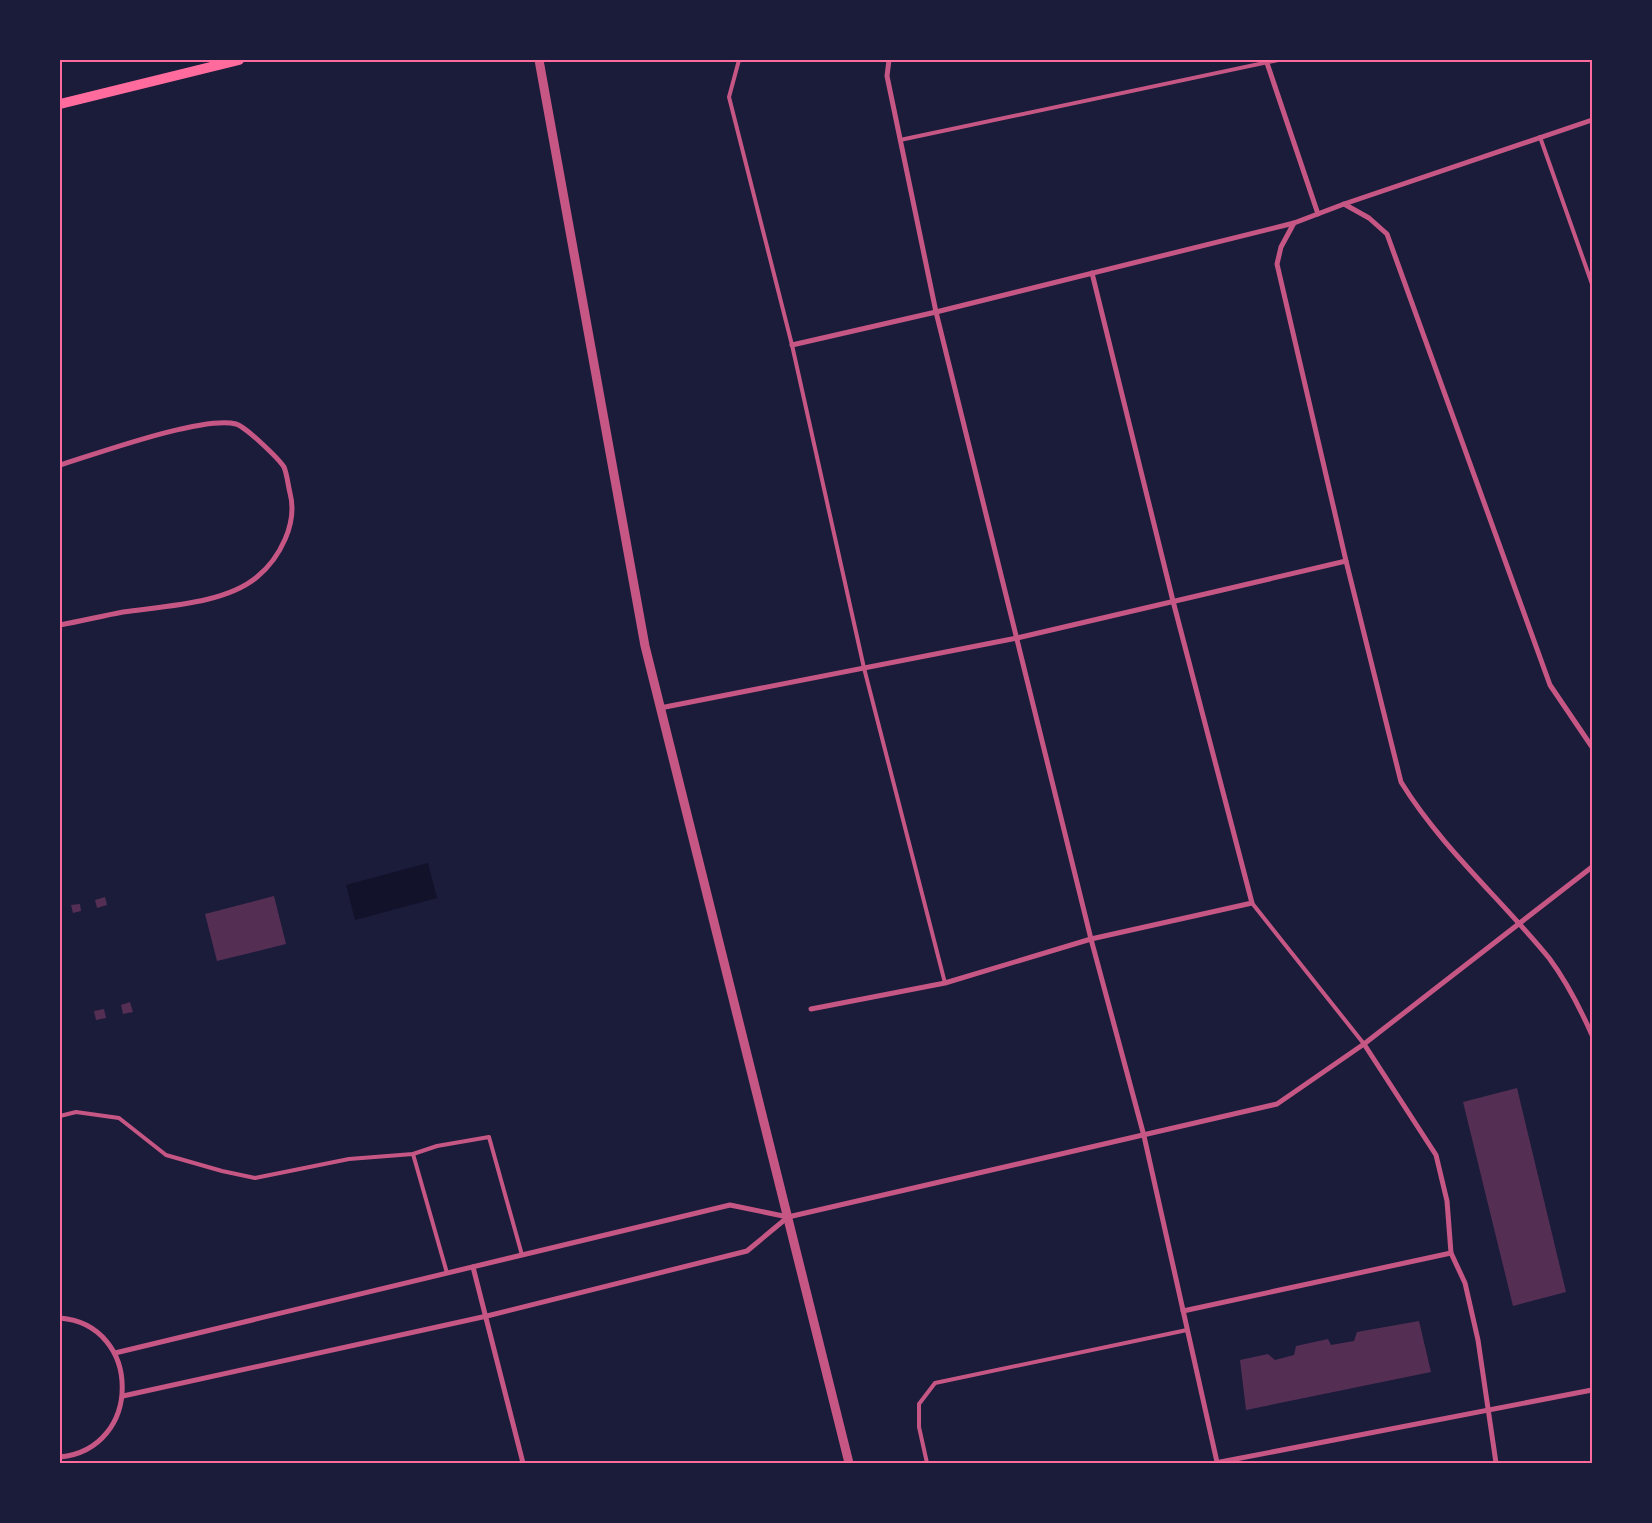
<svg xmlns="http://www.w3.org/2000/svg" width="1652" height="1523" viewBox="0 0 1652 1523" font-family="'Alegreya Sans',sans-serif">
<style>
.water{fill:#12122b}
.building{fill:#542f53}
.lines{fill:none;stroke-linecap:round;stroke-linejoin:round}
.service{stroke:#c65784;stroke-width:4}
.minor{stroke:#c65784;stroke-width:5}
.tertiary{stroke:#c65784;stroke-width:9}
.secondary{stroke:#ff6b9d;stroke-width:10}
.neatline{fill:none;stroke:#ff6b9d;stroke-width:2}
</style>
<rect width="100%" height="100%" fill="#1b1b3a"/>
<polygon class="water" points="428,863 437,898 355,920 346,885"/>
<g class="building">
<polygon points="274,896 286,944 217,961 205,914"/>
<polygon points="105,897 107,905 97,908 95,900"/>
<polygon points="80,904 81,911 73,913 71,905"/>
<polygon points="130,1002 133,1012 123,1014 121,1005"/>
<polygon points="104,1009 106,1018 96,1020 94,1011"/>
<polygon points="1517,1088 1566,1292 1513,1306 1463,1102"/>
<polygon points="1419,1321 1431,1372 1246,1410 1240,1360 1268,1354 1275,1360 1294,1355 1296,1346 1328,1339 1331,1345 1354,1341 1357,1332"/>
</g>
<g class="lines">
<g class="service">
<polyline points="739,60 729,97 792,345 864,668 945,983"/>
<polyline points="1540,137 1592,284"/>
<polyline points="900,140 1278,60"/>
<polyline points="1252,903 1364,1044"/>
<polyline points="60,1116 76,1112 119,1118 166,1155 222,1171 255,1178 349,1159 413,1154 437,1146 489,1137 522,1255"/>
<polyline points="413,1154 447,1273"/>
<polyline points="927,1463 919,1427 919,1404 935,1383 1187,1330"/>
</g>
<g class="minor">
<polyline points="889,60 887,76 936,312 1091,939 1144,1136 1217,1462"/>
<polyline points="1266,60 1318,214"/>
<polyline points="1344,204 1369,218 1387,234 1550,685 1592,747"/>
<path d="M 1294,223 L 1281,247 L 1277,264 L 1346,561 L 1401,782 C 1441,847 1501,899 1549,958 C 1567,982 1580,1008 1592,1035"/>
<polyline points="792,345 936,312 1294,223 1344,204 1592,120"/>
<path d="M 60,465 C 96,454 204,415 236,424 C 246,427 278,458 284,467 C 287,474 288,485 290,493 C 298,523 280,558 257,577 C 225,604 164,606 123,612 C 102,616 81,621 60,625"/>
<polyline points="660,708 1017,638 1346,561"/>
<polyline points="811,1009 945,983 1091,939 1252,903 1173,601 1092,273"/>
<polyline points="1364,1044 1436,1155 1447,1201 1451,1253 1465,1283 1478,1340 1496,1463"/>
<polyline points="473,1267 523,1463"/>
<polyline points="1183,1311 1451,1253"/>
<path d="M 60,1318 C 143,1325 143,1449 60,1457"/>
<polyline points="115,1353 730,1205 788,1217 1277,1104 1364,1044 1592,867"/>
<polyline points="123,1396 487,1316 747,1251 788,1217"/>
<polyline points="1215,1463 1592,1390"/>
</g>
<polyline class="tertiary" points="539,60 645,646 849,1463"/>
<polyline class="secondary" points="60,104 239,60"/>
</g>
<rect width="1652" height="1523" fill="none" stroke="#1b1b3a" stroke-width="122"/>
<rect x="61" y="61" width="1530" height="1401" class="neatline"/>
</svg>
